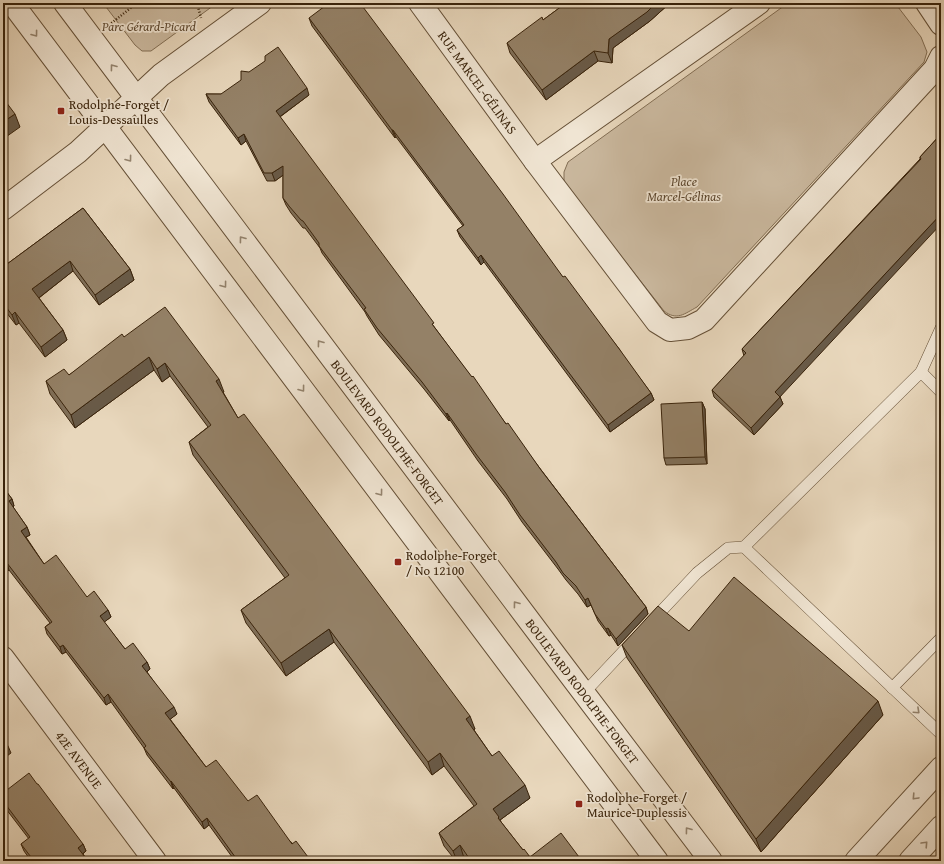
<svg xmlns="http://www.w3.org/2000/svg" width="944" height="864" viewBox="0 0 944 864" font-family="'Gentium Book Plus',serif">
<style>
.green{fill:#cab89e;stroke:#826e54}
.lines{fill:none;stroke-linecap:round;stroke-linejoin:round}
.service-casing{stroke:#655037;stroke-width:12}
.minor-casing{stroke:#655037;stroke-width:24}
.tertiary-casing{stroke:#655037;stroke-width:24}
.path{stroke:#39230b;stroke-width:2.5;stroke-dasharray:1 2;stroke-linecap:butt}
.service{stroke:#f0e5d3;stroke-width:11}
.minor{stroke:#f0e5d3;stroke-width:22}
.tertiary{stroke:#f0e5d3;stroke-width:22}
.wall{fill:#7f6f59;stroke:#39230b}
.shaded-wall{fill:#685a48;stroke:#39230b}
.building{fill:#948167;stroke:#39230b}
.oneway{stroke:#94846f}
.poi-dot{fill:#8f2418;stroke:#f0e5d3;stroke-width:1.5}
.labels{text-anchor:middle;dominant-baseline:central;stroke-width:3.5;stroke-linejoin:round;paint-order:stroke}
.park-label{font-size:13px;font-style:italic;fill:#5d4830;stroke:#f0e5d3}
.street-label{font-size:13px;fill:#39230b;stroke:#f0e5d3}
.poi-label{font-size:13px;fill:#39230b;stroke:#f0e5d3;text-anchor:start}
</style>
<rect width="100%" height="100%" fill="#e8d7bc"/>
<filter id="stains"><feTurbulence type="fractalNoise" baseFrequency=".005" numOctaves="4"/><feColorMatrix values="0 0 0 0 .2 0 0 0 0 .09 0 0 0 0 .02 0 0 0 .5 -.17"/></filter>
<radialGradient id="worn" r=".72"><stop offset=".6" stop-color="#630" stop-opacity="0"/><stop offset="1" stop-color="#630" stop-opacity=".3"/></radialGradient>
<g class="green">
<polygon points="103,3 217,3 151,51 142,51 135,45"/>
<path d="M 788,3 L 895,3 L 921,37 L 927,52 L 924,62 L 697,307 C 684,314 677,321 664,311 L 564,183 L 564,172 L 568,162 Z"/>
</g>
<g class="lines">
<g class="service-casing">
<g id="service">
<polyline points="921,372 941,328"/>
<polyline points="941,392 921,372 744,547 941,734"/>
<polyline points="652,621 697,573 728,548 744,547"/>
<polyline points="892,688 941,638"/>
<polyline points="584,693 633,641"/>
</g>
</g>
<g class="minor-casing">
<g id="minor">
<path id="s1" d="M 420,3 L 535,161 L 657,322 L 670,330 L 688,328 L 704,320 L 935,69 L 941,57"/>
<polyline points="927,3 941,24"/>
<polyline points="535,161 759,3"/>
<polyline points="3,209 78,152 161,75 260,3"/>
<path id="s2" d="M 3,658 L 155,861"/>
</g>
</g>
<g class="tertiary-casing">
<g id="tertiary">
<polyline points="12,3 657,861"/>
<path id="s3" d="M 65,3 L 558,659 L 711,861"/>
<polyline points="856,861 941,768"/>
<polyline points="910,861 941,827"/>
</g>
</g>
<g class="path">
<polyline points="197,3 201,18"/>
<polyline points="109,25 137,3"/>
</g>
<use href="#service" class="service"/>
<use href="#minor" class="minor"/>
<use href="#tertiary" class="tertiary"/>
</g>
<g class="wall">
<polygon points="566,3 670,3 650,21 613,48 612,63 598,61 546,100 510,53 507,43 543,20"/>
<polygon points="309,18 563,277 620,350 622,354 651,393 654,400 610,432 484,262 481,265 460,237 457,230 463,226 396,137 395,138 312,26"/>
<polygon points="206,94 309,95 280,117 435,328 506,424 646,607 648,614 618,646 611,635 609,636 598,621 591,605 587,607 578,594 566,580 558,569 522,522 507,499 478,461 450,420 449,421 424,389 379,335 367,316 365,312 322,253 320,248 305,228 303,228 291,213 286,205 283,198 283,175 275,181 267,181 246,141 241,145 209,102"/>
<polygon points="941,134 780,397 783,404 754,435 714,397 712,390 744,356 742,349 920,159 920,157"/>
<polygon points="83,208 130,269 134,280 99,305 73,271 39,298 63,330 67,340 45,357 19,323 16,325 3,308 3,267"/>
<polygon points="124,337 224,392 223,392 238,418 475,729 474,730 492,756 530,798 500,820 501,822 523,850 530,857 582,861 466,861 464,858 461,861 456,861 444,846 439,833 474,806 444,766 432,775 334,642 286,676 246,623 241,610 285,578 193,455 189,442 208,427 170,376 162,382 154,370 75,428 50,394 46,381 69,375"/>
<polygon points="702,402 705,409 707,464 666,465 664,458"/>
<polygon points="3,487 12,499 14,506 13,507 27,527 30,535 26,537 44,564 87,597 108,610 111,617 104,622 125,649 147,662 150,669 147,672 177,714 170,719 206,767 248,801 311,861 235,861 209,825 204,829 174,788 173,789 147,755 144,748 111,702 106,705 66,652 62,654 47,634 45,627 50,623 9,570 3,574"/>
<polygon points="689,631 883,715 761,852 627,658 622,645"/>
<polygon points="3,793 83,844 86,851 83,854 88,861 31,861 24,851 21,844 29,839 3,805"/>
</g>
<g class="shaded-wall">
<polygon points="656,3 670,3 650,21 613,48 612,63 608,53 609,39"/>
<polygon points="594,51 598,61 546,100 542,90"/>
<polygon points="307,88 309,95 278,118 276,111"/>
<polygon points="15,114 20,127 3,139 3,122"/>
<polygon points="392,130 393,130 396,137 395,138"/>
<polygon points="244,134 246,141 241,145 238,138"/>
<polygon points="283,166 286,173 275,181 272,173"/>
<polygon points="941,214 941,224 778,399 775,392"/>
<polygon points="481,255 484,262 481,265 478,258"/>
<polygon points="70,261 73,271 36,300 32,289"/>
<polygon points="130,269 134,280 99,305 95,295"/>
<polygon points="15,312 19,323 16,325 12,315"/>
<polygon points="63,330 67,340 45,357 41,347"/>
<polygon points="149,357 154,370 75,428 71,415"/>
<polygon points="165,363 170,376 162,382 157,369"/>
<polygon points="219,379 224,392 220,394 216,381"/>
<polygon points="651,393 654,400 610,432 608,425"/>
<polygon points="780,397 783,404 754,435 751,428"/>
<polygon points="702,402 705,409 707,464 705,457"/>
<polygon points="447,413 450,420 449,421 446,414"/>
<polygon points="12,499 14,506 11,509 9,501"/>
<polygon points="27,527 30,535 24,538 21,531"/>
<polygon points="7,563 9,570 3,574 3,566"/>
<polygon points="588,598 591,605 587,607 585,600"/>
<polygon points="646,607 648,614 618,646 616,639"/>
<polygon points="108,610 111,617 103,623 100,616"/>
<polygon points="608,628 611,635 609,636 606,629"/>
<polygon points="329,629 334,642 286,676 281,663"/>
<polygon points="63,645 66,652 62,654 60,647"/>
<polygon points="147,662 150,669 145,673 142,666"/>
<polygon points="108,694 111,702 106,705 104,698"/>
<polygon points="878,701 883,715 761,852 756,839"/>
<polygon points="174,707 177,714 168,721 165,713"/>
<polygon points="470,716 475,729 471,732 466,719"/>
<polygon points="8,746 11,753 3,759 3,750"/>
<polygon points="440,753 444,766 432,775 428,762"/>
<polygon points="171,781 174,788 173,789 171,782"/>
<polygon points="525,785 530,798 500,820 504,829 493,809"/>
<polygon points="207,818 209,825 204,829 202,822"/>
<polygon points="83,844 86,851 81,855 78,848"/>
<polygon points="460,845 464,858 461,861 457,861 453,851"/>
</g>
<g class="building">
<polygon points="329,3 360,3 503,194 563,277 565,276 620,350 651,393 608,425 481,255 478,258 457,230 464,225 393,130 392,130 309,18"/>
<polygon points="566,3 656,3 647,12 609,39 608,53 594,51 542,90 507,43 542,17 543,20"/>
<polygon points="278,47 307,88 276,111 434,323 432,324 472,377 473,376 506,424 508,423 541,470 646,607 616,639 608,628 606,629 595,614 588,598 585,600 576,586 563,573 556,562 520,515 505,492 476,454 447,413 446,414 422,382 377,328 364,309 366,308 319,246 319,243 303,221 301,220 289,206 283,198 283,166 272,173 264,173 244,134 238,138 206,94 221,94 241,80 241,71 249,72 265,61 265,56"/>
<polygon points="3,98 15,114 3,122"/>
<polygon points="941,134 941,214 775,392 780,397 751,428 712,390 746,353 742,349 921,159 920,157"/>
<polygon points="83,208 130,269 95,295 70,261 32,289 63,330 41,347 15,312 12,315 3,303 3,267"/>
<polygon points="165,307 219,379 216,381 238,418 244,414 470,716 466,719 492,756 499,751 525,785 493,809 499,817 498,818 523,850 524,849 530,857 561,833 582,861 471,861 460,845 453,851 439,833 477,804 440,753 428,762 329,629 281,663 241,610 289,575 189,442 211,425 165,363 157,369 149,357 71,415 46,381 64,369 69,375 122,334 124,337"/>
<polygon points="702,402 705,457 664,458 661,404"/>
<polygon points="3,487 12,499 9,501 27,527 21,531 44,564 56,555 87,597 94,591 108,610 100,616 125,649 133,643 147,662 142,666 174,707 165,713 206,767 216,760 248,801 257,795 292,844 296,841 311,861 238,861 207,818 202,822 171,781 171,782 144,748 146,746 108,694 104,698 63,645 60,647 45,627 52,622 7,563 3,566"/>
<polygon points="734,577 878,701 756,839 622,645 658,606 689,631"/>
<polygon points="3,739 8,746 3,750"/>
<polygon points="29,773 37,784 38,784 83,844 78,848 88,861 34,861 21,844 30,837 3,801 3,793"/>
</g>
<defs><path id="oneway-chevron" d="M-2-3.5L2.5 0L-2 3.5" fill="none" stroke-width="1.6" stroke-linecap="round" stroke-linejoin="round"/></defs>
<g class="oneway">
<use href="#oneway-chevron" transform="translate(35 34) rotate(53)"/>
<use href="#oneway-chevron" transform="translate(113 67) rotate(-127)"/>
<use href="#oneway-chevron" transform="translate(129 159) rotate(53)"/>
<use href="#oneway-chevron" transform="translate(242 239) rotate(-127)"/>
<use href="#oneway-chevron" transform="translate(224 285) rotate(53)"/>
<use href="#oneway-chevron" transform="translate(320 343) rotate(-127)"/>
<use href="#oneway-chevron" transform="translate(302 389) rotate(53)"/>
<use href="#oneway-chevron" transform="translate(380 493) rotate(53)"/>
<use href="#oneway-chevron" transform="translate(516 604) rotate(-127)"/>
<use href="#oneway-chevron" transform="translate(917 711) rotate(43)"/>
<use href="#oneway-chevron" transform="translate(915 797) rotate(133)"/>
<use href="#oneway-chevron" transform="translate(688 830) rotate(-127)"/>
<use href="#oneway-chevron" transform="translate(925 844) rotate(-47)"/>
</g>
<g class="poi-dot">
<rect x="57" y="107" width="8" height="8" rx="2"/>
<rect x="394" y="558" width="8" height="8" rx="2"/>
<rect x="575" y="800" width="8" height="8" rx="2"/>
</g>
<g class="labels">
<g class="park-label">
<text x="149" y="26">Parc Gérard-Picard</text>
<text x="684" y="181">Place<tspan x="684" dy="15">Marcel-Gélinas</tspan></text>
</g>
<g class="street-label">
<text stroke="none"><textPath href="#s1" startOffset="98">RUE MARCEL-GÉLINAS</textPath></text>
<text stroke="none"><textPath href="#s3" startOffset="537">BOULEVARD RODOLPHE-FORGET</textPath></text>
<text stroke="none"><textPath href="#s3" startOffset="861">BOULEVARD RODOLPHE-FORGET</textPath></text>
<text stroke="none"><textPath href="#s2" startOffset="127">42E AVENUE</textPath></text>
</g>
<g class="poi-label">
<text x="69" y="104">Rodolphe-Forget /<tspan x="69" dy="15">Louis-Dessaulles</tspan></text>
<text x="406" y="555">Rodolphe-Forget<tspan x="406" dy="15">/ No 12100</tspan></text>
<text x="587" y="797">Rodolphe-Forget /<tspan x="587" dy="15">Maurice-Duplessis</tspan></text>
</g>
</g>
<rect width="944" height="864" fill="none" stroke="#e8d7bc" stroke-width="16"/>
<rect x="4" y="4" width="936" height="856" fill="none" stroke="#39230b" stroke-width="2"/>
<rect x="8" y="8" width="928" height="848" fill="none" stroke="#39230b"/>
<rect width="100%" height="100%" filter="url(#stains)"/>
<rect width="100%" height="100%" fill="url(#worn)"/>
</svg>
